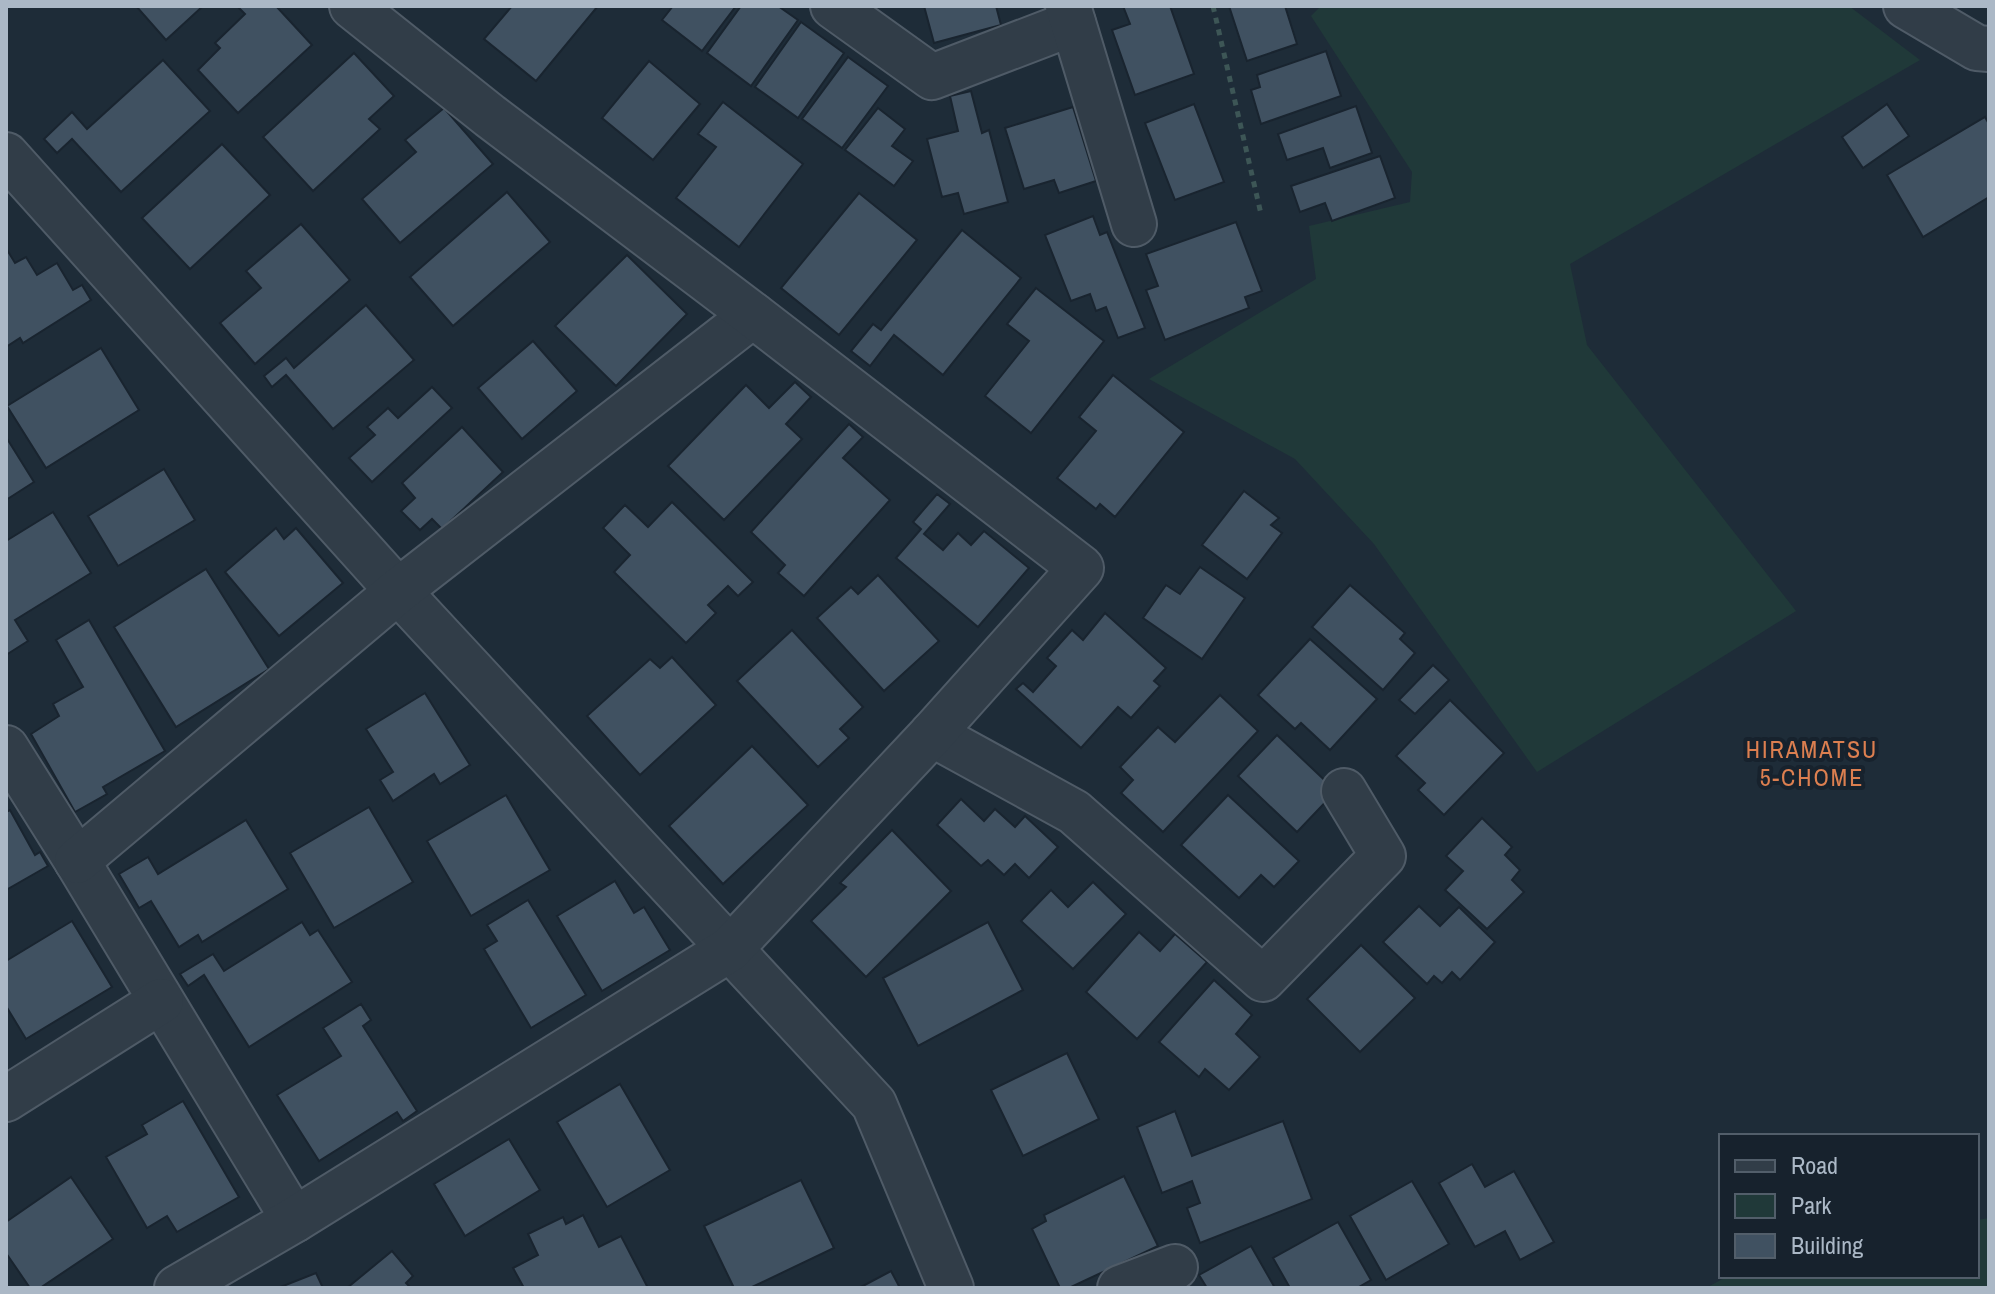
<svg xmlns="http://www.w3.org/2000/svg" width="1995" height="1294" viewBox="0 0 1995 1294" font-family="'Archivo Narrow',sans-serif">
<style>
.green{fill:#203939}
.building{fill:#405161;stroke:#19242f;stroke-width:2}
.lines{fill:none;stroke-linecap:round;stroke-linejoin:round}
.minor-casing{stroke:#4f5b67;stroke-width:48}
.path{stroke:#3d5656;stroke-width:5;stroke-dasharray:6 6;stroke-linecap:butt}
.minor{stroke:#313d48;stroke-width:44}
.labels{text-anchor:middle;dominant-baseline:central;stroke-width:8;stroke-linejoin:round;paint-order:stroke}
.neighbourhood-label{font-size:24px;letter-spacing:2px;fill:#dc7f50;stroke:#17222d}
</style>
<rect width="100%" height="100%" fill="#1e2c38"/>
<g class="green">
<polygon points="1321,6 1849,6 1920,60 1570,264 1587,345 1796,611 1537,772 1374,544 1295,459 1149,379 1316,279 1309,226 1410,202 1412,172 1311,16"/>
<polygon points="1989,1218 1989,1288 1706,1288 1728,1276 1977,1276 1977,1220"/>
</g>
<g class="building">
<polygon points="136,6 203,6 166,40"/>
<polygon points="237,6 276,6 312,45 238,113 198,70 220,48 215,43 245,14"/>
<polygon points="512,6 598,6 536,81 484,39"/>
<polygon points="673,6 736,6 702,51 662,20"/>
<polygon points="741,6 778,6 798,20 751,86 707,53"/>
<polygon points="924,6 996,6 1001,25 934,43"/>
<polygon points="1123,6 1170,6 1194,74 1135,95 1112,30 1130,24"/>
<polygon points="1229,6 1285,6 1297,44 1247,61"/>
<polygon points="801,22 844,53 798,118 755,87"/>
<polygon points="1326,51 1341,96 1261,124 1251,90 1260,87 1257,75"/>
<polygon points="354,53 394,96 369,119 380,129 313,191 263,137"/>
<polygon points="848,57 888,86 842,148 802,119"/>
<polygon points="163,60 210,111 121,192 72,139 57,153 44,139 72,112 87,129"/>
<polygon points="649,61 700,104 653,160 602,118"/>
<polygon points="971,91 982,133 989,130 1008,202 964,214 958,193 942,197 927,139 958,131 950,96"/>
<polygon points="723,102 803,164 739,247 676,198 716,147 698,134"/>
<polygon points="1194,104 1224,182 1175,200 1145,123"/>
<polygon points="1887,104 1909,136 1863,168 1842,137"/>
<polygon points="1356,106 1372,153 1330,168 1323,148 1287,160 1278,134"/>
<polygon points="1073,107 1096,181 1059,193 1054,180 1024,189 1005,128"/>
<polygon points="444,108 493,164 400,243 362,199 416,152 405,140"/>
<polygon points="878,108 905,129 892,146 913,161 894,186 845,150"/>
<polygon points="1985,117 1989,124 1989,197 1923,237 1887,175"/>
<polygon points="222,144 270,195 190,269 142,218"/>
<polygon points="1380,156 1395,198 1332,221 1325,203 1300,212 1291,186"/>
<polygon points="507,192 550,242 453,326 410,277"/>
<polygon points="859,193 917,240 839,335 781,288"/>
<polygon points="1093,216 1100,235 1107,232 1145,328 1118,338 1106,307 1096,311 1090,294 1071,301 1045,235"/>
<polygon points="1236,222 1262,291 1245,297 1249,308 1165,340 1146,290 1158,286 1146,254"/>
<polygon points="301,224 350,280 255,364 220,323 261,288 246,271"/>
<polygon points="962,230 1021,278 943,375 894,335 870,366 851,351 873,324 881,330"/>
<polygon points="6,248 15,263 26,257 37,275 57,263 73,290 82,285 91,300 23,343 20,338 6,347"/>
<polygon points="627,255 687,314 616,386 555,326"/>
<polygon points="1036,288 1104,341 1031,433 985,396 1029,341 1007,324"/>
<polygon points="366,305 414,360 333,429 286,375 272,387 264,376 286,358 294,368"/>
<polygon points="533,341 577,391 522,439 478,388"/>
<polygon points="101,348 139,410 46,468 7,406"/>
<polygon points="1113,375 1184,432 1115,517 1100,504 1096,509 1057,478 1096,431 1079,417"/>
<polygon points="795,382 811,397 786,424 802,439 724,520 668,466 746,385 769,408"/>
<polygon points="432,387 452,408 372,482 349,458 375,435 367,427 388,408 398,418"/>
<polygon points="849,424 863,437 843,458 890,500 804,596 778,573 785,565 751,532"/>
<polygon points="462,427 503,472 442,529 432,519 420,530 401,511 415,498 402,483"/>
<polygon points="6,437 34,482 6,500"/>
<polygon points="164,469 195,520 118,566 88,516"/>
<polygon points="1244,491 1279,518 1271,525 1282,533 1247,579 1202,545"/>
<polygon points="937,494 950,504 924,534 943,550 958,533 971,545 984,531 1029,568 978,627 896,558 921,529 913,522"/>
<polygon points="672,502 753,582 738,596 728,586 708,605 716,613 686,643 614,572 630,555 603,528 625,505 648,527"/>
<polygon points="53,512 91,573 15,620 28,641 6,655 6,541"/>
<polygon points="276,528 284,539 296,528 343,583 279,636 225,572"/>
<polygon points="1200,567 1245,598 1202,659 1143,618 1166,585 1180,594"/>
<polygon points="206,569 269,669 176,727 114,627"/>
<polygon points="878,575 939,641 884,691 817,618 851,587 858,594"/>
<polygon points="1350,585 1405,633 1400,639 1415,653 1383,690 1312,627"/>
<polygon points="1105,613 1166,668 1154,681 1160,686 1131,718 1118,707 1081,748 1016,689 1023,683 1033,692 1056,666 1047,658 1072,630 1083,640"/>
<polygon points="89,620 165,751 103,787 107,794 75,812 31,734 59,716 53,704 83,687 56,640"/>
<polygon points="792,630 863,707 840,729 849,738 818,767 737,681"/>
<polygon points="1310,639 1377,699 1330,750 1301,723 1295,729 1258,695"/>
<polygon points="672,657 716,705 640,775 587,716 650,659 660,668"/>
<polygon points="1433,665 1449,680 1415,714 1399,700"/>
<polygon points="425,693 470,765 440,784 434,774 393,801 380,780 393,772 366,729"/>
<polygon points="1220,695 1258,731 1163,832 1121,793 1133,780 1120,767 1158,727 1175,742"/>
<polygon points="1450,700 1504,753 1444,815 1418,790 1425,783 1396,756"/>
<polygon points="1277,735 1336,791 1297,832 1238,776"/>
<polygon points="752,746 808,805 723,884 669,826"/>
<polygon points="506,795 550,870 471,916 427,841"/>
<polygon points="1228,795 1299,861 1274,887 1261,875 1239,898 1181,845"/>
<polygon points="961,799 984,821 995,809 1015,827 1025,816 1058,847 1029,878 1015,864 1004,875 988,860 981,866 937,825"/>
<polygon points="369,807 413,882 334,928 290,853"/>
<polygon points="10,810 35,855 40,852 48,866 6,890 6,812"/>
<polygon points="1482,818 1512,847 1505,855 1520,870 1512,880 1524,892 1487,929 1445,890 1463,871 1446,856"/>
<polygon points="246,820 288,889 202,942 198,935 179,947 151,901 139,908 119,874 148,857 158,874"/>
<polygon points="892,830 951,891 866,977 811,921 846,887 840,883"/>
<polygon points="615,881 634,913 644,907 670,950 602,991 557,916"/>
<polygon points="1093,882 1126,914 1073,969 1021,921 1051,890 1068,907"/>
<polygon points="528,900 586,995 531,1028 484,949 497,941 487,925"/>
<polygon points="1419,906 1440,926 1459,907 1495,942 1460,980 1452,972 1442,983 1434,976 1427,984 1383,942"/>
<polygon points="72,921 112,987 26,1039 6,1006 6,961"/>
<polygon points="302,922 310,935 318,930 352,982 249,1047 204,975 188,986 180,974 213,954 224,971"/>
<polygon points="988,922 1023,990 918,1046 883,978"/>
<polygon points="1139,932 1160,951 1175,934 1207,962 1137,1039 1086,992"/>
<polygon points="1361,945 1415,998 1360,1052 1307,999"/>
<polygon points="1214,980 1252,1015 1236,1034 1260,1057 1229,1090 1205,1069 1199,1077 1159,1042"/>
<polygon points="361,1004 371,1020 363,1026 417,1111 403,1121 397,1112 319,1161 277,1095 341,1056 323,1028"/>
<polygon points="1067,1053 1099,1119 1023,1156 991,1090"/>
<polygon points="620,1084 670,1170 607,1207 557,1122"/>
<polygon points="183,1101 239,1197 177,1232 167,1216 147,1228 106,1157 147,1134 142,1125"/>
<polygon points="1175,1111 1192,1156 1283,1121 1312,1199 1200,1243 1187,1208 1200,1203 1192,1181 1162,1193 1137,1127"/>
<polygon points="509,1139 540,1190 465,1236 434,1184"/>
<polygon points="1472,1164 1485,1187 1514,1171 1554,1242 1520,1260 1505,1231 1475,1247 1439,1183"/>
<polygon points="1124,1176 1158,1246 1069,1288 1060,1288 1032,1229 1046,1221 1044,1215"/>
<polygon points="71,1177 113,1239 40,1288 30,1288 6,1253 6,1222"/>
<polygon points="801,1180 834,1248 750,1288 734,1288 704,1226"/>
<polygon points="1412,1181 1449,1244 1386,1280 1350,1216"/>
<polygon points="583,1215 599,1247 621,1236 648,1288 524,1288 513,1268 538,1255 528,1234 563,1217 566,1224"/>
<polygon points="1338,1222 1371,1280 1357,1288 1290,1288 1273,1258"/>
<polygon points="1251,1246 1275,1288 1207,1288 1199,1275"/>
<polygon points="392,1251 413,1276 406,1283 411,1288 347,1288"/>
<polygon points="891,1271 900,1288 859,1288"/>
<polygon points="316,1273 323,1288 278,1288"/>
</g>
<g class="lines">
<g class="minor-casing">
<g id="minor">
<polyline points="833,6 932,77 1073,23"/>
<polyline points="1068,6 1134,224"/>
<polyline points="1906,6 1977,48 1989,49"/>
<polyline points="6,155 398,591 874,1104 951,1288"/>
<polyline points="932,734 1074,812 1263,979 1383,856 1344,791"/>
<polyline points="6,748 77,861 294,1220"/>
<polyline points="77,861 398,591 753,315"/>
<polyline points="6,1099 161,1001"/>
<polyline points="177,1288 294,1220 730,949 932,734 1081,568 753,315 490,116 352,6"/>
<polyline points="1120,1288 1175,1267"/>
</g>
</g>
<polyline class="path" points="1213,6 1261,214"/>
<use href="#minor" class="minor"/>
</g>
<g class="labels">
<g class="neighbourhood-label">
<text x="1812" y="749">HIRAMATSU<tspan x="1812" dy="28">5-CHOME</tspan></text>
</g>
</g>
<rect width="1995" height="1294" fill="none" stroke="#abb8c6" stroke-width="16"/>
<rect x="1719" y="1134" width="260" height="144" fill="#17222d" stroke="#525e6a" stroke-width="2"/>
<rect x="1735" y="1160" width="40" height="12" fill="#313d48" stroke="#525e6a" stroke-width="2"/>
<text x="1791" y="1174" font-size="24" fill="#abb8c6">Road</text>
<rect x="1735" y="1194" width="40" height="24" fill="#203939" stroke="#525e6a" stroke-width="2"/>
<text x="1791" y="1214" font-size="24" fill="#abb8c6">Park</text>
<rect x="1735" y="1234" width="40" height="24" fill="#405161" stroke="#525e6a" stroke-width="2"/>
<text x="1791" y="1254" font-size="24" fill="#abb8c6">Building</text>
</svg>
